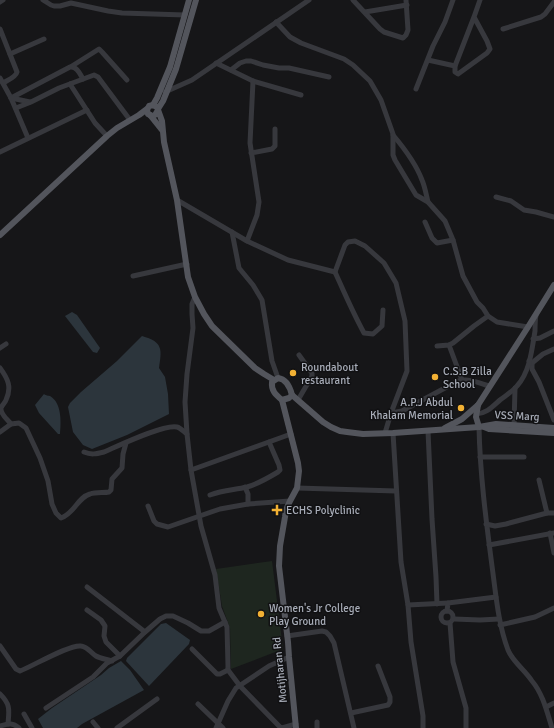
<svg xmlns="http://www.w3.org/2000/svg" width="554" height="728" viewBox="0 0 554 728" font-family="Signika,sans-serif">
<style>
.green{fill:#1e261f}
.water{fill:#2c353c}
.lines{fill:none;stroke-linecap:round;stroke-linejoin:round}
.minor{stroke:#37383d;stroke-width:5}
.major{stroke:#53555c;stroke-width:6}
.poi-dot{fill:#f2b134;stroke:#111113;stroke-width:1.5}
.labels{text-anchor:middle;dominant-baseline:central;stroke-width:3;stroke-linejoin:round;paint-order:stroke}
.poi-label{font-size:11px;fill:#a8adb8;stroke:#111113;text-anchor:start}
.street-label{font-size:11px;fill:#a8adb8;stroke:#111113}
</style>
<rect width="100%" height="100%" fill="#161618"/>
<polygon class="green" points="272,561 283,649 231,669 230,628 222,606 216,569"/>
<g class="water">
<polygon points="72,312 77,315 100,348 97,353 93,352 65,316"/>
<path d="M 142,336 C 163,342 162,349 159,368 L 165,377 L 168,394 L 169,414 L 127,435 L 92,449 L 83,445 L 73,432 L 68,407 L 70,403 L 81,392 L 117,361 Z"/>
<path d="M 44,394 C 44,395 50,396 50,396 C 62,403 61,422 60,434 L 58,434 L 39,413 L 35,405 Z"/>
<polygon points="166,623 190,640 189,644 149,686 126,661 127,658 161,624"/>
<polygon points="121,661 130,670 144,690 82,724 77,728 43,728 38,719 52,708 101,675 109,668"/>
</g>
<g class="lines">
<g class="minor">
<polyline points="43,0 51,5 54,6 60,6 71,3 108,11 122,13 185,15"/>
<polyline points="353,0 380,29 384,32 403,38 406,35 408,30 406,0"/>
<polyline points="0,2 3,0"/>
<polyline points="365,12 407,5"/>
<polyline points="474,17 487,41 490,49 487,53 458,74 455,72 455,66 474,17 480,0"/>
<polyline points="276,22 290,37 301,43 344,59 353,65 370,81 381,100 393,134 393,155 395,160 416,195 428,202 445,221 453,240 463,276 477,302 483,308 488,316 474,326 453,343 449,345 437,346"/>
<path d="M 0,29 L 17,72 C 16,77 8,80 3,83"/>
<polyline points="503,29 541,17 545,14 554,2"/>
<polyline points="10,54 44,39"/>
<polyline points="428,60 455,66"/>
<polyline points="216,63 253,81 301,95"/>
<polyline points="72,66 99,49 102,52 127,80"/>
<polyline points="231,70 240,63 246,61 251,61 263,65 279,68 289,68 329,77"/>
<polyline points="0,78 11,98 28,138"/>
<polyline points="70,84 95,123 107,136"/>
<polyline points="416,89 433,46 445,22 453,0"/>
<polyline points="165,92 192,80 309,0"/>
<path d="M 11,98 L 70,67 C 77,66 80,74 83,79"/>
<polyline points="11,98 30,102"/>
<polyline points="16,108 31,102 59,88 94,75 98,77 130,120"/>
<path d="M 393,135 C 404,148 416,164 422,180 C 425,187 426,194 428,202"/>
<polyline points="0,152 87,110"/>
<polyline points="251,153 272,149 275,146 275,129"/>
<polyline points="496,197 511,201 524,210 536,212 554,217"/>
<polyline points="177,200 247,241 288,260 335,272 345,245 348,242 355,241 365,246 384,263 396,283 405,321 407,371 391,413 385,433"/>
<polyline points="425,222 432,238 437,243 453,240"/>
<polyline points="232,232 239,268 253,285 262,300 272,361 278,378"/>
<polyline points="247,241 257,215 259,202 250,143 253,81"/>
<path d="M 335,272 C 344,292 353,313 364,333 L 373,334 L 382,326 L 383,310"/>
<polyline points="133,276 187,264"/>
<polyline points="488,316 497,322 528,327"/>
<polyline points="533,339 540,338 554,331"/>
<polyline points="449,345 462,380"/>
<polyline points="0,348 6,344"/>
<polyline points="529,361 532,363 532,369 539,382 554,420"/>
<polyline points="532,363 543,354 554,349"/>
<path d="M 0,368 C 8,379 12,387 6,400 C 5,403 2,405 1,408 C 0,414 8,420 11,424 L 19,423 L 26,428 L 40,458 L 48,481 L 52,504 L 56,513 L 61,518 C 75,513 77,498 90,494 C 96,492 104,493 109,492 L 111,490 L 112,479 L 122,468 L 123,454 L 126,443"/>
<polyline points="298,400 312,376 312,373 299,355"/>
<path d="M 391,413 L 402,411 L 458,381 C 469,378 479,383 489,386"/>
<path d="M 476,414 C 487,413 492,407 500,400 C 505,396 512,392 517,386 C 530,372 532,349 535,331 C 535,326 535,321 536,315"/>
<polyline points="514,425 515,388"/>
<path d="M 479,427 C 480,474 486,520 492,566 C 496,595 498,623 508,650 C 513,662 525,670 532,681 C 543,694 547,712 552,728"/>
<polyline points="428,431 432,519 436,577 437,604"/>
<polyline points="0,432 11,424"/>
<polyline points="393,433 401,562 408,605 411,642 423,716 423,728"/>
<polyline points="187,434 185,402 187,374 193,328 192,314 192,304 195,297"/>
<path d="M 84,452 C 91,455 96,454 104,452 C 118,446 164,424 177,427 C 181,428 184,432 187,434 L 191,470 L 201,526 L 215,575 L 219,608 L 227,627 L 228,666 L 228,670 L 240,686 L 280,727 L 282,728 L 296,724"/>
<polyline points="480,457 524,457"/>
<polyline points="191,470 291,434"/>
<polyline points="539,480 547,513"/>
<polyline points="245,487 248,494 248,504"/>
<polyline points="297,488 396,491"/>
<path d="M 210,495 C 223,490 234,490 247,487 C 258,484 268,478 278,472 L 280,470 L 279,465 L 269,442"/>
<polyline points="148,506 154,521 157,524 168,527 220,509 248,504 290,501"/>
<polyline points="486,524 495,526 506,524 547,513 554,513"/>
<polyline points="550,533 554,553"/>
<polyline points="489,545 554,533"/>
<polyline points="87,587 145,632"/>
<polyline points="408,605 448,603"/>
<polyline points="87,610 101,620 105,626 104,636 106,642 120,656"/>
<circle cx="447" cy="617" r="6"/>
<polyline points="447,611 448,603 496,597"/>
<polyline points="454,619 480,620 499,619"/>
<polyline points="450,623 453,662 466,708 466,728"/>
<polyline points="500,625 535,617 554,608"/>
<polyline points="287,636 322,631 326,632 330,636 334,643 354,728"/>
<path d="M 0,646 L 16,669 L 20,671 C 33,666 70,644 81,646 C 88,647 91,653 96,656 C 101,659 107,659 112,661"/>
<polyline points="192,649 217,674 220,674 228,670"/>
<path d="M 0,694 C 11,705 9,710 8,724"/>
<polyline points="198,704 223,728"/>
<polyline points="546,707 554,703"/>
<polyline points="46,708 93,677 107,663 120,656 145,632 160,619 166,616 173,616 188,623 201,631 209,631 225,622"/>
<polyline points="351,713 388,705 390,702 390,697 378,666"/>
<polyline points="24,714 32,728"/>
<polyline points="93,722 98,728"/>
<polyline points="317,722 317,728"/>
<path d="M 0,726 C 8,724 12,722 19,728"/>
<polyline points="117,728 157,699"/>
<polyline points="216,728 228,701 236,688 269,666 289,657"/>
</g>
<g class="major">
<polyline points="153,105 157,98 170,67 189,0"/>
<polyline points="158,109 163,101 176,69 196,0"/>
<polyline points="158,110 155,115 152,116 148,114 147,110 149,106 153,105 157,107 162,121 164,142 177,200 188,277 195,297 204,314 212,326 255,368 264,374 274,380"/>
<polyline points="150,115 162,130"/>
<polyline points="0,235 107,136 117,128 139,115 147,109"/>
<path d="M 278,378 C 286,379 290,387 292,395 L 289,398 L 282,400 C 276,395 271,391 272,382 Z"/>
<polyline points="292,395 323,422 331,427 340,431 347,432 363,434 393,433 479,427 496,424 554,428"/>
<polyline points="282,400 298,463 299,471 297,488 290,501 286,510 285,517 280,546 279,566 288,642 289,657 296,728"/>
<polyline points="479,427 476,417 478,405 528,327 554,285"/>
<polyline points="484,427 489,429 554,433"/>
<polyline points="445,428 462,419 478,405"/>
</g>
</g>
<g class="poi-dot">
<circle cx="293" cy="373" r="4"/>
<circle cx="435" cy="377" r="4"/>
<circle cx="461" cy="408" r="4"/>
<path d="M275 504h4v4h4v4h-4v4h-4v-4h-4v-4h4z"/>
<circle cx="261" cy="614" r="4"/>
</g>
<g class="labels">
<g class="poi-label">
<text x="301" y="367">Roundabout<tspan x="301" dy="13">restaurant</tspan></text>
<text x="443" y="371">C.S.B Zilla<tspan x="443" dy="13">School</tspan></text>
<text x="453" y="402" text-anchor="end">A.P.J Abdul<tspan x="453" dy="13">Khalam Memorial</tspan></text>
<text x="286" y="510">ECHS Polyclinic</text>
<text x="269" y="608">Women's Jr College<tspan x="269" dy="13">Play Ground</tspan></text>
</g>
<g class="street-label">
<text transform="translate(517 416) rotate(3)">VSS Marg</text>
<text transform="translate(280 670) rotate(-96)">Motijharan Rd</text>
</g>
</g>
</svg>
